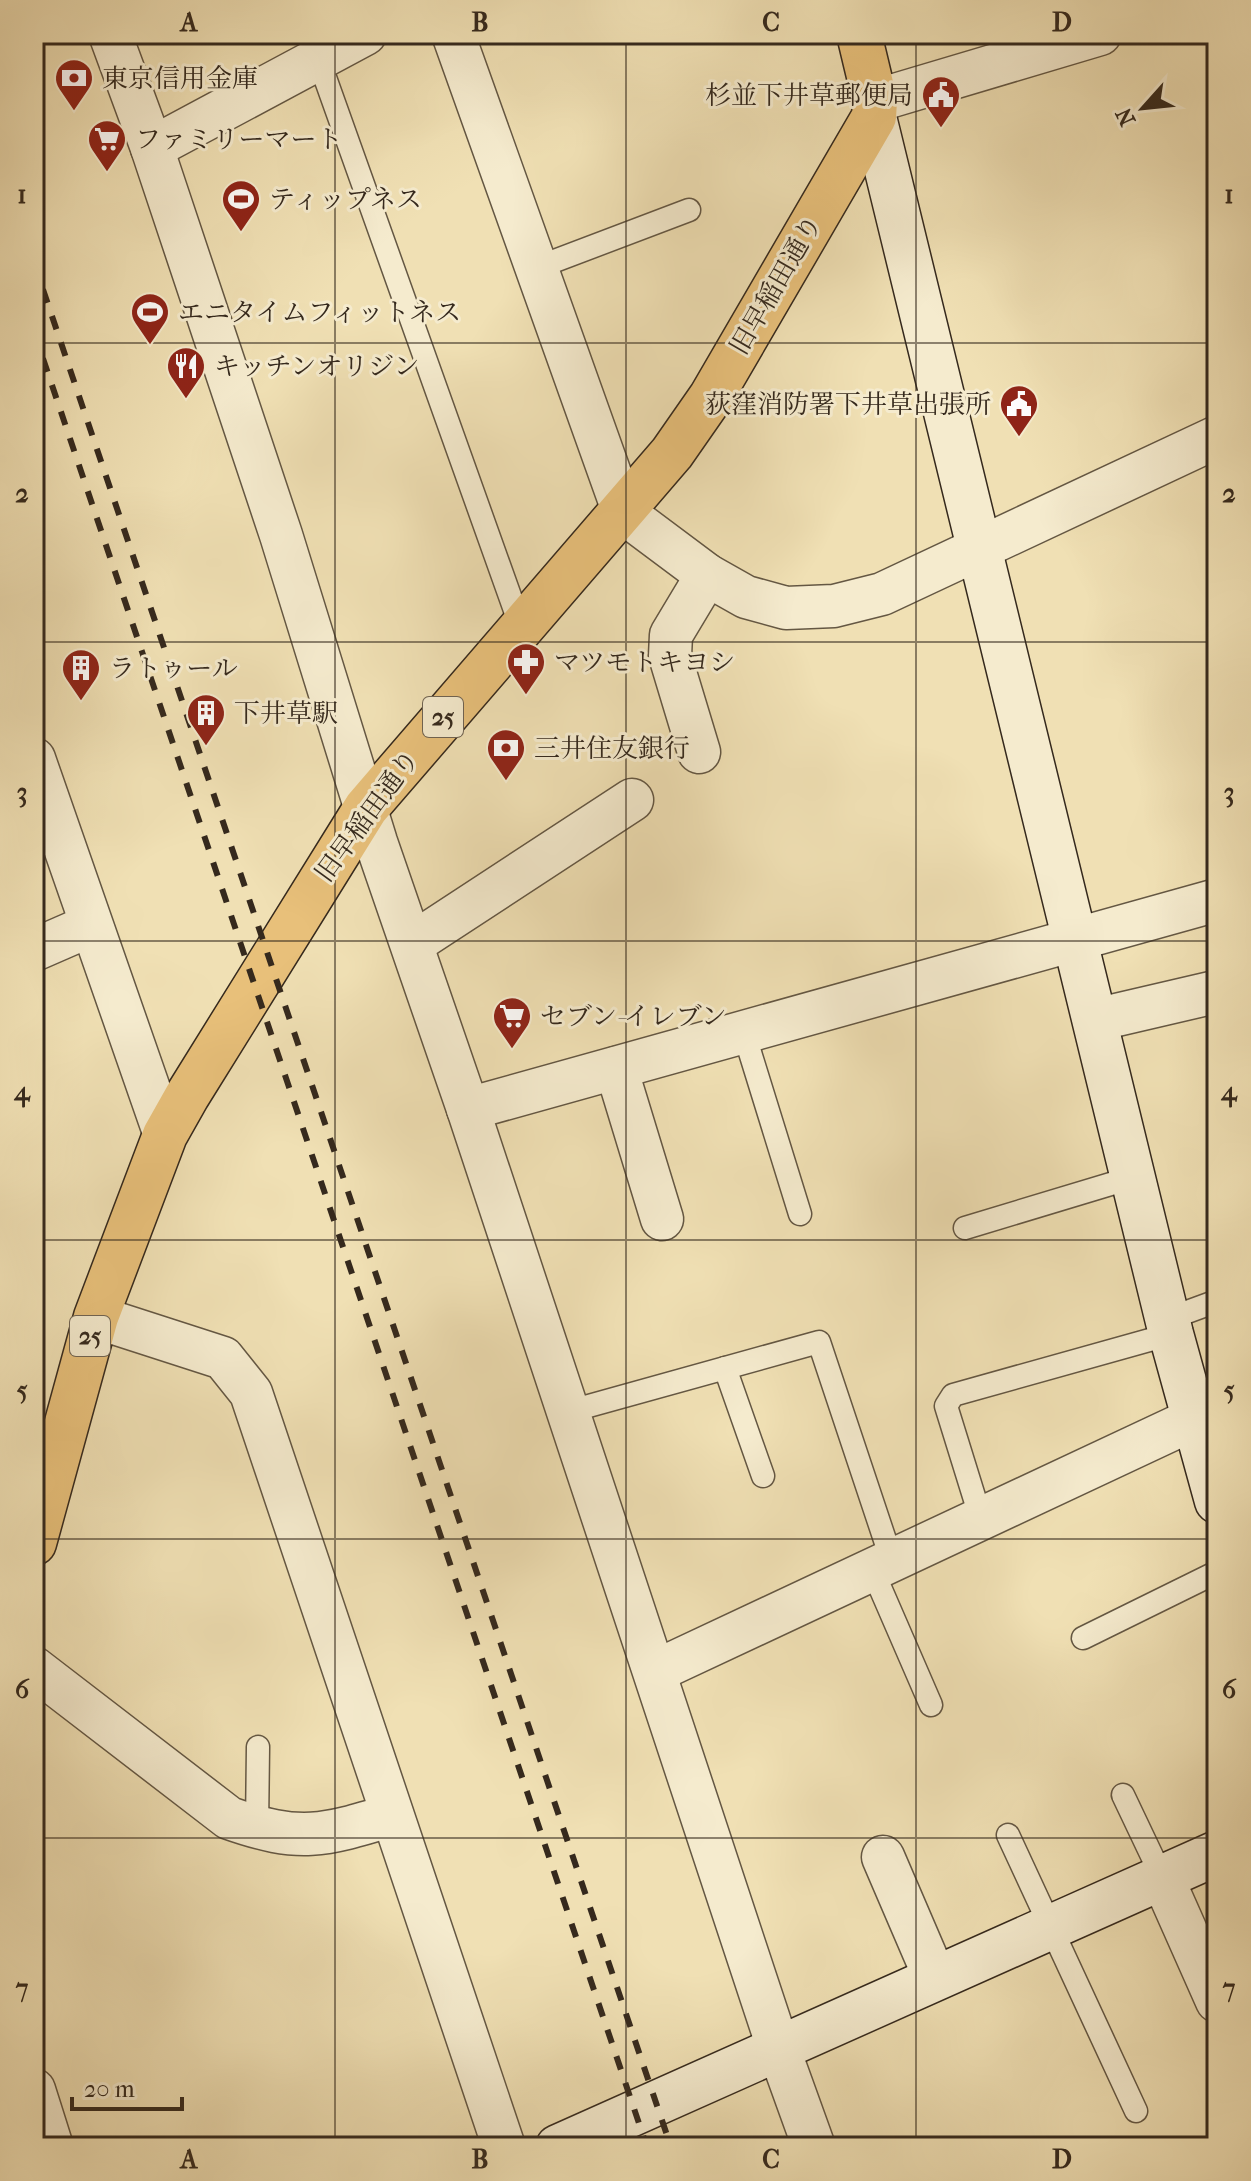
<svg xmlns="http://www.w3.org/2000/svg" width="1251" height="2181" viewBox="0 0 1251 2181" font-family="'IM FELL French Canon','Noto Serif JP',serif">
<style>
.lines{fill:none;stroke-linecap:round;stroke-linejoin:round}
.lane-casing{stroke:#645743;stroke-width:25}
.street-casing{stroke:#645743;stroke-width:45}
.secondary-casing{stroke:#35291d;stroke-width:47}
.primary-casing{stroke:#35291d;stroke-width:47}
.lane{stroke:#f5ebce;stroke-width:22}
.street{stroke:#f5ebce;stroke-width:42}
.secondary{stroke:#f5ebce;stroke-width:44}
.primary{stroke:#e8c07a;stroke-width:44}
.rail{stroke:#35291d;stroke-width:6;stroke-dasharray:14 14;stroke-linecap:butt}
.grid{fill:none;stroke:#35291d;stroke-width:2;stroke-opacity:0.55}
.labels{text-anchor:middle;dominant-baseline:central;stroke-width:6;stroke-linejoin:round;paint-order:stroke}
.shield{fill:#f5ebce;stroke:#6f6352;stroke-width:2}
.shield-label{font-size:24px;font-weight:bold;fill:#35291d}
.poi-label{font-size:26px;fill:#35291d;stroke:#f5ebce;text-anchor:start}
.street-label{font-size:26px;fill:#35291d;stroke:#f5ebce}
.neatline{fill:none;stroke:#35291d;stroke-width:3}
.grid-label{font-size:26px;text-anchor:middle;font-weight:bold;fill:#35291d}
</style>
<rect width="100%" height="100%" fill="#f0e0b4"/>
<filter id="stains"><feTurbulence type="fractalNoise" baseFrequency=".0025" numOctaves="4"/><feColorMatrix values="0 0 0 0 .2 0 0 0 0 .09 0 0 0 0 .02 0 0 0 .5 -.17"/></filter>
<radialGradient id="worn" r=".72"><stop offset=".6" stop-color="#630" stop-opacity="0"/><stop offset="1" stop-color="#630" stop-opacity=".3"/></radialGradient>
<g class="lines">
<g class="lane-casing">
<g id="lane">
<polyline points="318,58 521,627"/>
<polyline points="536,268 689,210"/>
<polyline points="744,1033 800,1214"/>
<polyline points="965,1228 1134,1177"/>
<polyline points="1168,1319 1217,1301"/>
<polyline points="725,1368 763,1476"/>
<polyline points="567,1412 819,1342 892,1561"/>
<polyline points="981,1519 946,1406 953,1395 1171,1334"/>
<polyline points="872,1569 931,1705"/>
<polyline points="1083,1638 1217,1572"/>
<polyline points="1123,1795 1162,1877"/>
<polyline points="257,1828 258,1747"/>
<polyline points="1008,1835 1136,2111"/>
</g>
</g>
<g class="street-casing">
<g id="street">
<polyline points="110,34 152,148 281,535 376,842 468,1109 778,2047 814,2147"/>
<polyline points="453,34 624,513 707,575 746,597 786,608 834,606 882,594 1217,437"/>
<polyline points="875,101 1100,34"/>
<polyline points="152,148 365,34"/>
<polyline points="699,752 670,656 671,635 707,575"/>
<polyline points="34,759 165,1135"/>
<polyline points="412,944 632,800"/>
<polyline points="34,950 89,926"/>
<polyline points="1095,1020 1211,993"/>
<polyline points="616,1068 662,1219"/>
<polyline points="468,1109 1217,900"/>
<polyline points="96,1317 223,1358 251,1393 504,2147"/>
<path d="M 34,1668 L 229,1818 C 300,1843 323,1836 392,1815"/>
<polyline points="656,1671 1196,1418 1217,1415"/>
<polyline points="883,1857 935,1978"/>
<polyline points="1162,1877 1217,2001"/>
<polyline points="34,2090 52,2147"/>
</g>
</g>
<g class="secondary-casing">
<g id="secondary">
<polyline points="874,117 1171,1334 1217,1501"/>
<polyline points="558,2147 1217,1853"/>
</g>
</g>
<g class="primary-casing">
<polyline id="primary" points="34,1543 96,1317 165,1135 187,1096 366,808 672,453 711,397 874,117 875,101 859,34"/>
</g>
<use href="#lane" class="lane"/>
<use href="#street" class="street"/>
<use href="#secondary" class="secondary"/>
<use href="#primary" class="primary"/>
<g class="rail">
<polyline points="34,263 671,2147"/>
<polyline points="34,332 647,2147"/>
</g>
</g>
<path class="grid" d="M 335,34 L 335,2147M 626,34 L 626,2147M 916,34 L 916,2147M 34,343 L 1217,343M 34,642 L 1217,642M 34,941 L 1217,941M 34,1240 L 1217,1240M 34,1539 L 1217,1539M 34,1838 L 1217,1838"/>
<defs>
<g id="bank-pin" transform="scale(2)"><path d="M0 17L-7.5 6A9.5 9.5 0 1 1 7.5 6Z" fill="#8f2418" stroke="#f5ebce"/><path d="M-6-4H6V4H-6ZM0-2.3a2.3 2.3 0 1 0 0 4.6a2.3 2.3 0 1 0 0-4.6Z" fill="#fff"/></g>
<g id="civic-pin" transform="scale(2)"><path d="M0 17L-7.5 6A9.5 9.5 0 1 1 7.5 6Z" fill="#8f2418" stroke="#f5ebce"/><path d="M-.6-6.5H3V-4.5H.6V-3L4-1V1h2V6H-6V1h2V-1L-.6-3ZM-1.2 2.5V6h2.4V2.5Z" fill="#fff"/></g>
<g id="supermarket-pin" transform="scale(2)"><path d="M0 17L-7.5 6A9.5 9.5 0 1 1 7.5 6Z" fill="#8f2418" stroke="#f5ebce"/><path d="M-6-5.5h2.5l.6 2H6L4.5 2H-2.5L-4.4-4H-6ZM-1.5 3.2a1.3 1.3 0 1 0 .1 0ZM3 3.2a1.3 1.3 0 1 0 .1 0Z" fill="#fff"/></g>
<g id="stadium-pin" transform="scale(2)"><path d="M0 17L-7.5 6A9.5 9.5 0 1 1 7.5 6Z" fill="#8f2418" stroke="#f5ebce"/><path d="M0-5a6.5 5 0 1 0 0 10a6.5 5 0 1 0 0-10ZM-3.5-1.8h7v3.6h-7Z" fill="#fff"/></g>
<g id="restaurant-pin" transform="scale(2)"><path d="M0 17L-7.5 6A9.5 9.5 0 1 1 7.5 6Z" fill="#8f2418" stroke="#f5ebce"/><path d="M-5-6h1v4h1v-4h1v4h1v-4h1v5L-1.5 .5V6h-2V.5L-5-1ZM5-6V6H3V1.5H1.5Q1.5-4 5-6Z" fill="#fff"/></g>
<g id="pharmacy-pin" transform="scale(2)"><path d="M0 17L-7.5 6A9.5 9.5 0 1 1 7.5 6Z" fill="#8f2418" stroke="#f5ebce"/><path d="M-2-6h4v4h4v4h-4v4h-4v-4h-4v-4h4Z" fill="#fff"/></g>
<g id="building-pin" transform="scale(2)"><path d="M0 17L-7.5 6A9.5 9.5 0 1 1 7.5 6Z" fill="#8f2418" stroke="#f5ebce"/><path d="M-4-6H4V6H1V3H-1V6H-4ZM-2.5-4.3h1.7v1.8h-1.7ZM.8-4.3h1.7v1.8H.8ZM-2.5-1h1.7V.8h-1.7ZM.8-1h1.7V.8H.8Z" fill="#fff"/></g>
</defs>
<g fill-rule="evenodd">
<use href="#bank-pin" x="74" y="78"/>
<use href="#civic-pin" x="941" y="95"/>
<use href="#supermarket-pin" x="107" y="139"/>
<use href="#stadium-pin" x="241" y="199"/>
<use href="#stadium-pin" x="150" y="312"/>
<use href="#restaurant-pin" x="186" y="366"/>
<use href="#civic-pin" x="1019" y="404"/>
<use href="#pharmacy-pin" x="526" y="662"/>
<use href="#building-pin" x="81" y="668"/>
<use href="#building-pin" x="206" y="713"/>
<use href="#bank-pin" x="506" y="748"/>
<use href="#supermarket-pin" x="512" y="1016"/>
</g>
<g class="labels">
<g class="shield">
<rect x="423" y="697" width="40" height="40" rx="6"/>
<rect x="70" y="1316" width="40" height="40" rx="6"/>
</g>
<g class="shield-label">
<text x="443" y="717">25</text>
<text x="90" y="1336">25</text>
</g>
<g class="poi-label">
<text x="102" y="78">東京信用金庫</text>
<text x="913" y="95" text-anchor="end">杉並下井草郵便局</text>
<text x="135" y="139">ファミリーマート</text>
<text x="269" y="199">ティップネス</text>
<text x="178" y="312">エニタイムフィットネス</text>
<text x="214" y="366">キッチンオリジン</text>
<text x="991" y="404" text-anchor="end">荻窪消防署下井草出張所</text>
<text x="554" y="662">マツモトキヨシ</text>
<text x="109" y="668">ラトゥール</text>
<text x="234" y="713">下井草駅</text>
<text x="534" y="748">三井住友銀行</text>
<text x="540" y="1016">セブン-イレブン</text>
</g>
<g class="street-label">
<text transform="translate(776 285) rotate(-60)">旧早稲田通り</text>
<text transform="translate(367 816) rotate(-54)">旧早稲田通り</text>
</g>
</g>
<rect width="1251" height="2181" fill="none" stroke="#f0e0b4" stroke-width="88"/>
<g transform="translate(1143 108) rotate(243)" stroke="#f5ebce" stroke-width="6" paint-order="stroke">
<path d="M0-6L14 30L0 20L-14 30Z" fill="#35291d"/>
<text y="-12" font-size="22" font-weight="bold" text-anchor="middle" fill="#35291d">N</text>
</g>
<path d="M72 2097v12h110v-12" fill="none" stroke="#35291d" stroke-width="4"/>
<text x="84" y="2097" font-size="24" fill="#35291d" stroke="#f5ebce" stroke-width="6" paint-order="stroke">20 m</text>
<rect x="44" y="44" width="1163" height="2093" class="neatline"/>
<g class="grid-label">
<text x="189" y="31">A</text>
<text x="480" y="31">B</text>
<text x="771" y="31">C</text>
<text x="1062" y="31">D</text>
<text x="22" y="203">1</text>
<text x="1229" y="203">1</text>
<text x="22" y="502">2</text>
<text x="1229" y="502">2</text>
<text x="22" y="801">3</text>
<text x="1229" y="801">3</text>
<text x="22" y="1100">4</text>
<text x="1229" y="1100">4</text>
<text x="22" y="1399">5</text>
<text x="1229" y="1399">5</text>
<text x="22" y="1698">6</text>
<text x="1229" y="1698">6</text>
<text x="22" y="1997">7</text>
<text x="1229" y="1997">7</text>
<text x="189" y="2168">A</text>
<text x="480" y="2168">B</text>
<text x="771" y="2168">C</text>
<text x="1062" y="2168">D</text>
</g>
<rect width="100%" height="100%" filter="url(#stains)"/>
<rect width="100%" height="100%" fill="url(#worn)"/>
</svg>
